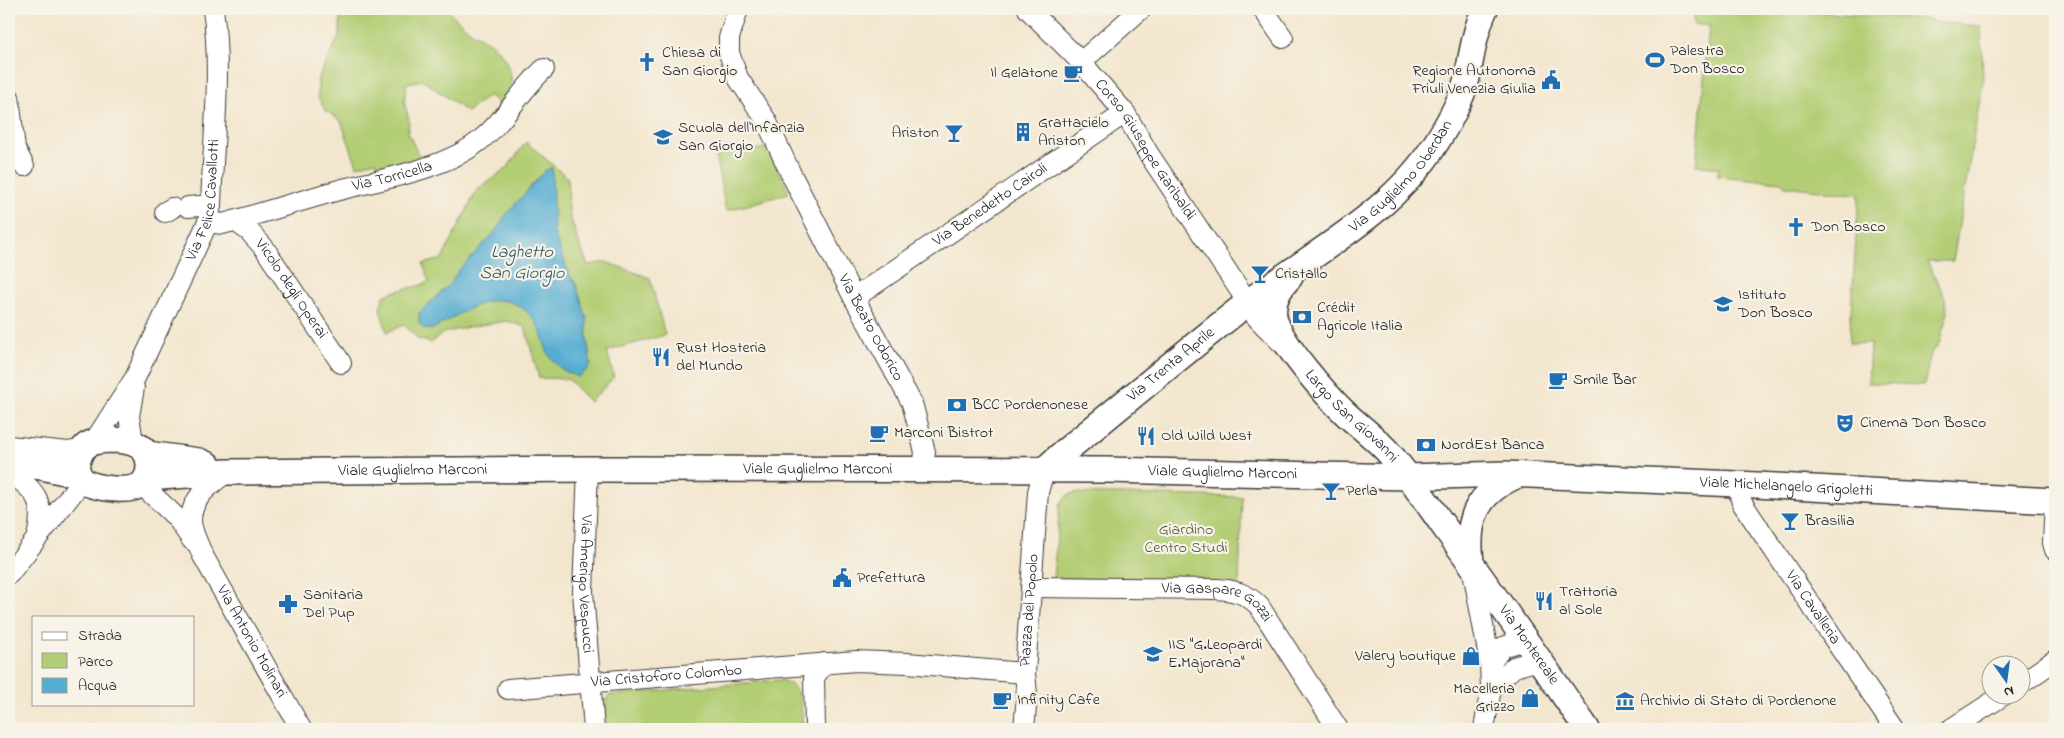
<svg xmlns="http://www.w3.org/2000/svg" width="2064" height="738" viewBox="0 0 2064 738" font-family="'Indie Flower',sans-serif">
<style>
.green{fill:#b2cd73;stroke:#677448}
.water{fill:#55add2;stroke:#386477}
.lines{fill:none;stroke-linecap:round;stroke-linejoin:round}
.minor-casing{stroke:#3c3a37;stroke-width:22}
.major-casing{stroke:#3c3a37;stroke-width:28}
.minor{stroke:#fff;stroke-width:20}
.major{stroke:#fff;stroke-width:25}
.labels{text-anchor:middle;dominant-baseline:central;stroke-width:4.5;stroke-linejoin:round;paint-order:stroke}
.poi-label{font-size:16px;fill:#1c1c1c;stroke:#f7f3e8;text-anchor:start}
.street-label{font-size:16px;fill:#1c1c1c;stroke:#f7f3e8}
.park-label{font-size:16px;fill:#505a3a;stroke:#f7f3e8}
.water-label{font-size:18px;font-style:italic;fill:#335665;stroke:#f7f3e8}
</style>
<rect width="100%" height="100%" fill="#f7f3e8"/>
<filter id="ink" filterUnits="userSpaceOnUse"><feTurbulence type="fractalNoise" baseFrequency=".02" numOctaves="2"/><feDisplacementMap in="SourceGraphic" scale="10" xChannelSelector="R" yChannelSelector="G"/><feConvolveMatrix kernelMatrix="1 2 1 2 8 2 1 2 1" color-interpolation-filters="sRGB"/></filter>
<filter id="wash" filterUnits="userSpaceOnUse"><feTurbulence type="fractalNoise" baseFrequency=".0096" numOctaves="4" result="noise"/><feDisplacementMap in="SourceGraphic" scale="20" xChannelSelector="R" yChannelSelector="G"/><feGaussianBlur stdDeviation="1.12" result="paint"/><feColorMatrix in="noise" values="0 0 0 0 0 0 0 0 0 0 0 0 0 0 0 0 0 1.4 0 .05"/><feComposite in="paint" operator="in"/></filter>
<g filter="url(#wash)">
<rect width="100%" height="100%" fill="#f3e6ce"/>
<g class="green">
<path d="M 340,9 L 446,9 C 455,17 463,25 473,33 C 477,36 482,37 486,40 C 510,56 520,84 502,107 L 489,95 L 467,112 L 423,80 L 407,83 L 404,101 L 409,120 L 408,133 L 423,164 L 381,176 L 376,161 L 357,166 L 341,121 L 325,110 L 318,97 L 318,78 L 340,35 Z"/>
<polygon points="1694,9 1803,9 1839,14 1930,19 1933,22 1981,26 1983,81 1953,261 1927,261 1944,295 1948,312 1939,344 1931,353 1924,385 1868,383 1870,344 1849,343 1859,195 1785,186 1781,182 1717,176 1719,168 1696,165 1709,26 1693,24"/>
<path d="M 526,142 L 568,178 L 569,212 L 578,241 L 588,265 L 606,262 L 650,278 L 665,335 L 607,351 L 614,377 L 590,402 L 568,379 L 539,378 L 525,327 L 507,321 L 468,327 L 443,333 L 431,343 L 418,339 L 404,325 L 387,332 L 380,309 L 384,296 C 398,288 414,289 429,282 L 423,264 L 442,259 L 477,190 L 507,168 Z"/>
<polygon points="768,148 789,193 726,211 715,154"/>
<polygon points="1074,493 1242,497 1239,584 1053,578 1060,504 1068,495"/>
<path d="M 779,680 C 804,684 801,709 803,729 L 607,729 L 605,704 L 608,696 L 611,695 Z"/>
</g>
<path class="water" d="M 552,167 L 554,233 L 569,274 L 576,284 L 587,319 L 587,337 L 591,366 L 579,377 C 571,374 562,371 556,364 C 546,355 546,345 541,333 C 534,313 513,296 490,301 C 469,306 450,320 431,330 L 423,328 L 419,324 L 419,313 L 424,308 L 451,283 L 458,271 L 494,233 L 505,216 L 541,175 L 546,170 Z"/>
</g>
<g filter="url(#ink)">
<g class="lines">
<g class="minor-casing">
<g id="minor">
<path id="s1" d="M 738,9 L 729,38 L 729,53 L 738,78 L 766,120 L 791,174 L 854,298 L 912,403 L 925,452 L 923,470"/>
<path id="s2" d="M 1028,9 L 1081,62 L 1125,113 L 1148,153 L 1241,292 C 1249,313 1266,327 1282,343"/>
<polyline points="1263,9 1283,38"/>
<polyline points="1081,62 1141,9"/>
<polyline points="9,97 15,149 24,166"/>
<polyline points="188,207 211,205"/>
<polyline points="165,212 172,208"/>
<path id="s3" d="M 235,221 L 249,231 L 265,249 L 341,363"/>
<path id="s4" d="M 208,222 L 223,224 C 262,213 300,201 339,190 C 382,179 444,169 478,142 C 504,122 520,91 544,69"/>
<path id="s5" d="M 854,298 L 1125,113"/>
<path id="s6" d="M 94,442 L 135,378 L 208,222 L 211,205 C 213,140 222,73 213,9"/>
<polyline points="133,442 129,416 134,388"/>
<polyline points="9,446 68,452 82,450"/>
<path id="s7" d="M 588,469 L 583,592 L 594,729"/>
<path d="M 9,472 C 38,492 45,502 37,537"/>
<path id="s8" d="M 227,472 C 211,484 191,498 191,520 C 191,531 198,543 202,554 L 301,729"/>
<polyline points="141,484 177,518 192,540"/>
<path id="s9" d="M 1737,484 L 1742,503 L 1895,729"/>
<polyline points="2055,501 2053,543 2055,550"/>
<polyline points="1472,566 1490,663 1491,688 1484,729"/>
<polyline points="9,574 82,481"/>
<path id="s10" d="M 1032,587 L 1216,589 C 1234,590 1246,593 1259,606 L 1338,729"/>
<polyline points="1490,663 1503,647 1525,640"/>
<polyline points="2022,683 2055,660"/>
<polyline points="1491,688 1514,667 1539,660"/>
<path id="s11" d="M 508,689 L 856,661 L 907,663 L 1025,673"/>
<polyline points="815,729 814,677 825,663"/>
<path id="s12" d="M 1024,729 L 1027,695 L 1025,673 L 1038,492 L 1044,470"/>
<polyline points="1951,729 2002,696"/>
</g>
</g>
<g class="major-casing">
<g id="major">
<path id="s13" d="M 1290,277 C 1279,288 1270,304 1275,321 C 1284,347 1325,394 1346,414 C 1361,428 1380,441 1393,458 C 1412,480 1428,504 1445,528 C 1494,594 1541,662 1587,729"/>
<path d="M 114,440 C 132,441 149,445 149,466 C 149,473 147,479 142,484 C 129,494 96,488 82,481 L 76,468 C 80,443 91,440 114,440 Z"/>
<polyline points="147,454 199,461 208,465"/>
<polyline points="9,463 42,467 78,475"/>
<path id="s14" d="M 1044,470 L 1064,452 C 1125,403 1185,352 1246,304 C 1310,254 1392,214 1436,143 C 1448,124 1460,103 1466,82 C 1472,57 1474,32 1485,9"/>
<path id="s15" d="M 147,478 L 227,472 L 588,469 L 1106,470 L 1408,477 L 1505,474 L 1737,484 L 2055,501"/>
<path d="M 1471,562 C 1466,519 1476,493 1518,475"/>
</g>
</g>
<use href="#minor" class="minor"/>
<use href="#major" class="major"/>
</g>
</g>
<defs>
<g id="stadium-bare" transform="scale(1.5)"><path d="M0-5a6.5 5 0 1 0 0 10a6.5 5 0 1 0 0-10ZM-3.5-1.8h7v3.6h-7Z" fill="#1f6fb2" stroke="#f7f3e8" stroke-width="2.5" paint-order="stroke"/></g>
<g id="church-bare" transform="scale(1.5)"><path d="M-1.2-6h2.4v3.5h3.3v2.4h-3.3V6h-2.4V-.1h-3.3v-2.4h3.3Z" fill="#1f6fb2" stroke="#f7f3e8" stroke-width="2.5" paint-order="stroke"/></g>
<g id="cafe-bare" transform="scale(1.5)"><path d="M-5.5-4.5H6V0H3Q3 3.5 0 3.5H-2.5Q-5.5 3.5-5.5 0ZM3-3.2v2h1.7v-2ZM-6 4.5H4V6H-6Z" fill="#1f6fb2" stroke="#f7f3e8" stroke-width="2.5" paint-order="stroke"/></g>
<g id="civic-bare" transform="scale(1.5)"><path d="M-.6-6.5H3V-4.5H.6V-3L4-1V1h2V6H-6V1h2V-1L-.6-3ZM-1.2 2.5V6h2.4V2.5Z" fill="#1f6fb2" stroke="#f7f3e8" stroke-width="2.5" paint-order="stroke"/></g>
<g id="building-bare" transform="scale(1.5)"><path d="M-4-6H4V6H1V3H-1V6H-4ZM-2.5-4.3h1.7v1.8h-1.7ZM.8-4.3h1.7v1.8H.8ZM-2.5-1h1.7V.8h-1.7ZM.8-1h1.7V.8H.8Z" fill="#1f6fb2" stroke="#f7f3e8" stroke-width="2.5" paint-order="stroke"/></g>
<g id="bar-bare" transform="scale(1.5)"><path d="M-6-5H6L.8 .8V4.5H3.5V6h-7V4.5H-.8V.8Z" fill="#1f6fb2" stroke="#f7f3e8" stroke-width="2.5" paint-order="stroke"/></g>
<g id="school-bare" transform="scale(1.5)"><path d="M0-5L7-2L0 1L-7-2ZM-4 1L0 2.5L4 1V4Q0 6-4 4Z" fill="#1f6fb2" stroke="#f7f3e8" stroke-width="2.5" paint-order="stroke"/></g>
<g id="bank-bare" transform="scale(1.5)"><path d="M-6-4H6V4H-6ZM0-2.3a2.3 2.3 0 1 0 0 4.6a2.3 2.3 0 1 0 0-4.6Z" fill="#1f6fb2" stroke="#f7f3e8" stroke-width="2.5" paint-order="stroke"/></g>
<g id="restaurant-bare" transform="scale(1.5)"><path d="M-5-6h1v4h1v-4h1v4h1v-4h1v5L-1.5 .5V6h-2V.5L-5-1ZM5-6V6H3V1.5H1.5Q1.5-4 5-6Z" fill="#1f6fb2" stroke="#f7f3e8" stroke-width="2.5" paint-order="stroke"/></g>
<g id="theatre-bare" transform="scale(1.5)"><path d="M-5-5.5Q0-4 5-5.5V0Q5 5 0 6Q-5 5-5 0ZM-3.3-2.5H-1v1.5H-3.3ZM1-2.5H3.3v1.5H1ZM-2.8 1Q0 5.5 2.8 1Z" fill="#1f6fb2" stroke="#f7f3e8" stroke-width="2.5" paint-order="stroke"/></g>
<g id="pharmacy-bare" transform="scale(1.5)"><path d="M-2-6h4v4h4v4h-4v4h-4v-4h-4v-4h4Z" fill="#1f6fb2" stroke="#f7f3e8" stroke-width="2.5" paint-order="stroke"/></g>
<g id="shop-bare" transform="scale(1.5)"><path d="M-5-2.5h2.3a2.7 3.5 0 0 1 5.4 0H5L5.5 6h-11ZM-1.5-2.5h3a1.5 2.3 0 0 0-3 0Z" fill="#1f6fb2" stroke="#f7f3e8" stroke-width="2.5" paint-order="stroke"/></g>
<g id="museum-bare" transform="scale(1.5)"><path d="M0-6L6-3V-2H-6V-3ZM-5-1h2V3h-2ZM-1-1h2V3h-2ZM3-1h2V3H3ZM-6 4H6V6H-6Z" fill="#1f6fb2" stroke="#f7f3e8" stroke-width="2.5" paint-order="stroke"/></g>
</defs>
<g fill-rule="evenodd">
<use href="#stadium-bare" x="1655" y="60"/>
<use href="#church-bare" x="647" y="62"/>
<use href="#cafe-bare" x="1073" y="73"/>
<use href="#civic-bare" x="1551" y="80"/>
<use href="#building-bare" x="1023" y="132"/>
<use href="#bar-bare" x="954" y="133"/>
<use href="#school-bare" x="663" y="137"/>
<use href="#church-bare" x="1796" y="227"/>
<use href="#bar-bare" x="1260" y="274"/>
<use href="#school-bare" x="1723" y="304"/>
<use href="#bank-bare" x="1302" y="317"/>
<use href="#restaurant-bare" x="661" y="357"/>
<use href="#cafe-bare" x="1558" y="380"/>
<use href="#bank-bare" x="957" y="405"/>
<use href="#theatre-bare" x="1845" y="423"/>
<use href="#cafe-bare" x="879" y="433"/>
<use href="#restaurant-bare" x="1146" y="436"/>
<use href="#bank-bare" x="1426" y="445"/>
<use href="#bar-bare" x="1331" y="491"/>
<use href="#bar-bare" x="1790" y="521"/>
<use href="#civic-bare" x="842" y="578"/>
<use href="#restaurant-bare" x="1544" y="601"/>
<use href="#pharmacy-bare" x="288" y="604"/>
<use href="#school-bare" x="1153" y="654"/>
<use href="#shop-bare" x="1471" y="656"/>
<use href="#shop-bare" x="1530" y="698"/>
<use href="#cafe-bare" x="1002" y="700"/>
<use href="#museum-bare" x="1625" y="701"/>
</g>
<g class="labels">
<g class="poi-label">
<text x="1670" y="51">Palestra<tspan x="1670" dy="18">Don Bosco</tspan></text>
<text x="662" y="53">Chiesa di<tspan x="662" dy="18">San Giorgio</tspan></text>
<text x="1536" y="71" text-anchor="end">Regione Autonoma<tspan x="1536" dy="18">Friuli Venezia Giulia</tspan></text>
<text x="1058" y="73" text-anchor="end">Il Gelatone</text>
<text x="1038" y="123">Grattacielo<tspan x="1038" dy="18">Ariston</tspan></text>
<text x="678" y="128">Scuola dell'Infanzia<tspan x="678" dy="18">San Giorgio</tspan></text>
<text x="939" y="133" text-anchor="end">Ariston</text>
<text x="1811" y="227">Don Bosco</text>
<text x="1275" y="274">Cristallo</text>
<text x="1738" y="295">Istituto<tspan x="1738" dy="18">Don Bosco</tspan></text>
<text x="1317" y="308">Crédit<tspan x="1317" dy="18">Agricole Italia</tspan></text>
<text x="676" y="348">Rust Hosteria<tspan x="676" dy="18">del Mundo</tspan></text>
<text x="1573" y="380">Smile Bar</text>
<text x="972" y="405">BCC Pordenonese</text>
<text x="1860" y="423">Cinema Don Bosco</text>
<text x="894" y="433">Marconi Bistrot</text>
<text x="1161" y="436">Old Wild West</text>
<text x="1441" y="445">NordEst Banca</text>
<text x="1346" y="491">Perla</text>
<text x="1805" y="521">Brasilia</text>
<text x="857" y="578">Prefettura</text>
<text x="1559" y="592">Trattoria<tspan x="1559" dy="18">al Sole</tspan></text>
<text x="303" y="595">Sanitaria<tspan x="303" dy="18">Del Pup</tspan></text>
<text x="1168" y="645">IIS "G.Leopardi<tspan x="1168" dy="18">E.Majorana"</tspan></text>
<text x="1456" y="656" text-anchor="end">Valery boutique</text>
<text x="1515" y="689" text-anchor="end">Macelleria<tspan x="1515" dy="18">Grizzo</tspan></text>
<text x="1017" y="700">Infinity Cafe</text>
<text x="1640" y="701">Archivio di Stato di Pordenone</text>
</g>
<g class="street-label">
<text stroke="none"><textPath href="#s2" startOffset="184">Corso Giuseppe Garibaldi</textPath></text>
<text stroke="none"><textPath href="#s14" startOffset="464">Via Guglielmo Oberdan</textPath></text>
<text stroke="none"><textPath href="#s4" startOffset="191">Via Torricella</textPath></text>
<text stroke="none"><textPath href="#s6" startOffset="269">Via Felice Cavallotti</textPath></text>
<text stroke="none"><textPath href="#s5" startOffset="165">Via Benedetto Cairoli</textPath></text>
<text stroke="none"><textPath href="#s3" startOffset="89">Vicolo degli Operai</textPath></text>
<text stroke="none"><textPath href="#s1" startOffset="355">Via Beato Odorico</textPath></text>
<text stroke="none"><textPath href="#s14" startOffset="165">Via Trenta Aprile</textPath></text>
<text stroke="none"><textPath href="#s13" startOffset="172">Largo San Giovanni</textPath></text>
<text stroke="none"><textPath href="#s15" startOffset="266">Viale Guglielmo Marconi</textPath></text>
<text stroke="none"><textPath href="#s15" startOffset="671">Viale Guglielmo Marconi</textPath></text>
<text stroke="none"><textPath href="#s15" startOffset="1076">Viale Guglielmo Marconi</textPath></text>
<text stroke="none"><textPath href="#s15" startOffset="1640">Viale Michelangelo Grigoletti</textPath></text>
<text stroke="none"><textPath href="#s7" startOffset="115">Via Amerigo Vespucci</textPath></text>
<text stroke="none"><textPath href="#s10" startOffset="189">Via Gaspare Gozzi</textPath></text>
<text stroke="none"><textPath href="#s9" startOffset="146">Via Cavalleria</textPath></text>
<text stroke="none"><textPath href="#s12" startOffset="119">Piazza del Popolo</textPath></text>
<text stroke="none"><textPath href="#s8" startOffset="199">Via Antonio Molinari</textPath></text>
<text stroke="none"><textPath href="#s13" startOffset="462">Via Montereale</textPath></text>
<text stroke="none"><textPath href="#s11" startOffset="159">Via Cristoforo Colombo</textPath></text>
</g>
<g class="park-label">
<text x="1186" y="530">Giardino<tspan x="1186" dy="18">Centro Studi</tspan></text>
</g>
<g class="water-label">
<text x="522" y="253">Laghetto<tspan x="522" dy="21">San Giorgio</tspan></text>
</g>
</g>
<rect width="2064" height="738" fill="none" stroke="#f7f3e8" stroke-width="30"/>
<rect x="32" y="616" width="162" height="90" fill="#f7f3e8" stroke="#9f9d96"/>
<rect x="42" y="632" width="25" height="8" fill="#ffffff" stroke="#9f9d96"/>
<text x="78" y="640" font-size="15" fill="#1c1c1c">Strada</text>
<rect x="42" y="653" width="25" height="15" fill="#b2cd73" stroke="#9f9d96"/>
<text x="78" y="666" font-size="15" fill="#1c1c1c">Parco</text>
<rect x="42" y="678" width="25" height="15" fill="#55add2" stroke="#9f9d96"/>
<text x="78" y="690" font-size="15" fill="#1c1c1c">Acqua</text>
<g transform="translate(2006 680) rotate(166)"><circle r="24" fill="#f7f3e8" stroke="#9f9d96"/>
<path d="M0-4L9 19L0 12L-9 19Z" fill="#1f6fb2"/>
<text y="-8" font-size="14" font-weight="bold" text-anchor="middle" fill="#1c1c1c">N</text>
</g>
</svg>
